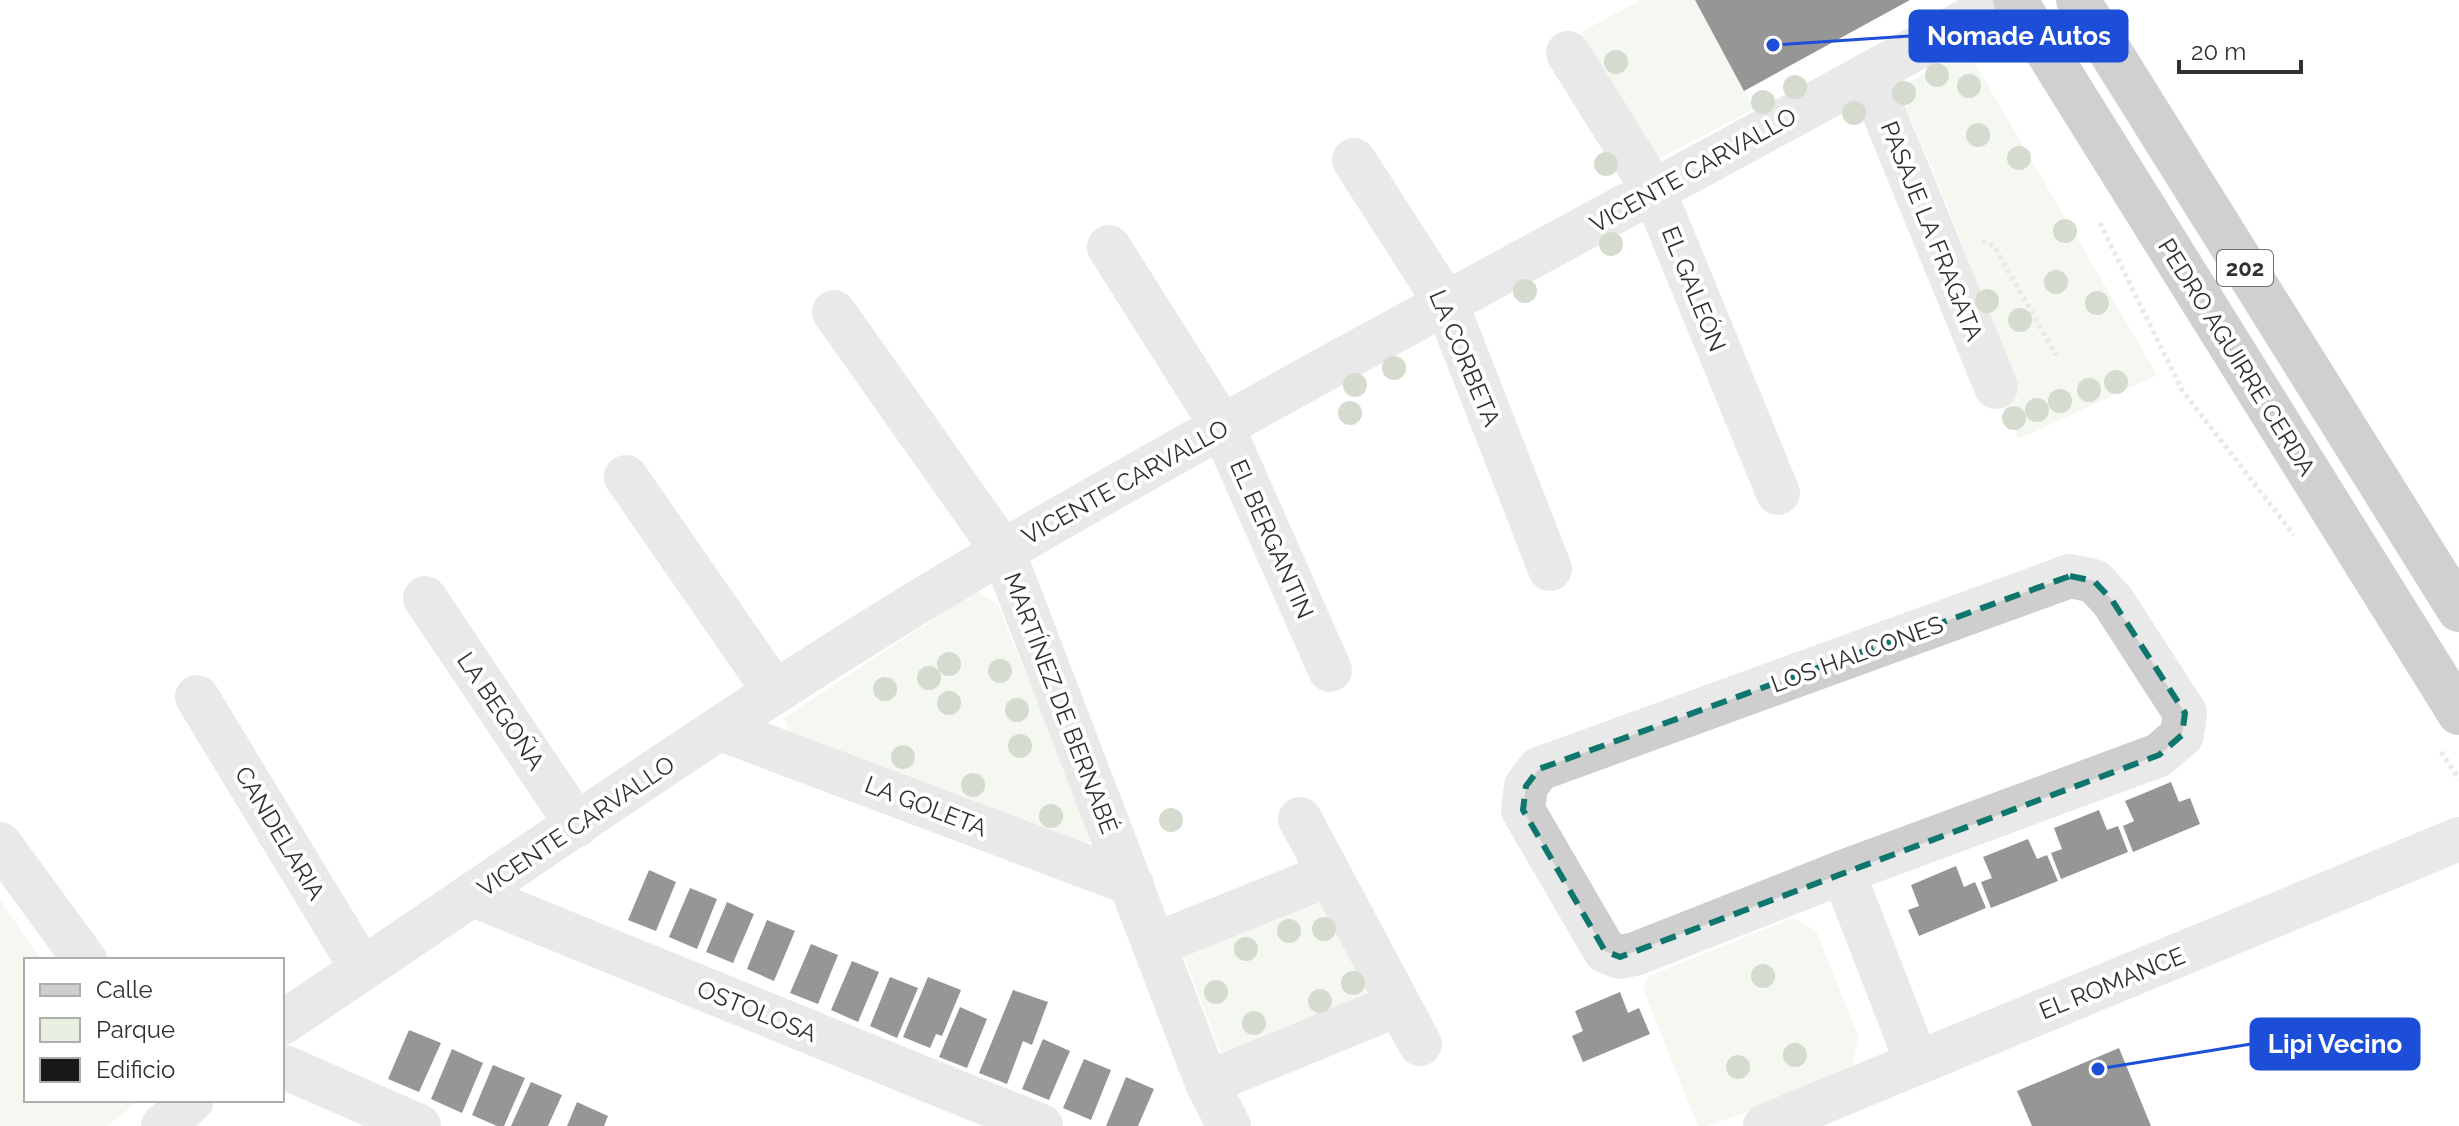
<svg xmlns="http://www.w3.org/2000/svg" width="2459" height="1126" viewBox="0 0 2459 1126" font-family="Raleway,sans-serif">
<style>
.green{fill:#e8eee0}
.building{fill:#181818}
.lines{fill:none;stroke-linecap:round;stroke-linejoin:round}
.path{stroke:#cecece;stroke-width:5;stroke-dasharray:4 4;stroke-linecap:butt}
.minor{stroke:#cecece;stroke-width:44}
.highway{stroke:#989898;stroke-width:44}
.tree{fill:#a3af94}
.marked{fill:none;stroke:#0f766e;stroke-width:6;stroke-dasharray:16 10;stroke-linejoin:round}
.labels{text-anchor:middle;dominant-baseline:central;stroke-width:8;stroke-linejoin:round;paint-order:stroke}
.shield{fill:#fff;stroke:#6f6f6f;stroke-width:2}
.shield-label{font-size:22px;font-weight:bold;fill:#313131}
.street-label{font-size:24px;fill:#313131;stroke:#fff}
.leader{fill:none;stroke:#1d4ed8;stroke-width:3}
.callout-dot{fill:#1d4ed8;stroke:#fff;stroke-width:3}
.callout{fill:#1d4ed8;stroke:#1d4ed8;stroke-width:3}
.callout-label{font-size:26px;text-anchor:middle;font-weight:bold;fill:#fff}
</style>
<rect width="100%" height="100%" fill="#fff"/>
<g class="green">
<polygon points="1641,0 1695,0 1754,109 1660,158 1649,155 1581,32"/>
<polygon points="1969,53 2157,375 2019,439 1999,400 2014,390 1956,228 1898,87"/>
<polygon points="976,591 997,603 1094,841 1075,846 791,737 784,718"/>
<polygon points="1304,899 1326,902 1370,991 1361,1000 1221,1053 1183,953"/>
<polygon points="0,900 41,960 26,960 26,1100 136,1100 137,1102 107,1126 0,1126"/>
<polygon points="1793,918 1816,931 1859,1038 1850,1074 1708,1126 1698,1126 1643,989 1649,976"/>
</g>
<g class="building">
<polygon points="1695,0 1910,0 1744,91"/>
<polygon points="2171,782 2179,802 2190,798 2200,824 2133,852 2123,826 2134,821 2125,801"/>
<polygon points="2099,810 2107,830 2118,826 2128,852 2061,879 2051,853 2062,849 2054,828"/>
<polygon points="2028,839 2037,859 2047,855 2058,881 1991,908 1981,882 1992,878 1983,857"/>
<polygon points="1956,866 1964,887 1975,882 1986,908 1919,936 1908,910 1919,906 1911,885"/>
<polygon points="649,870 676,882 656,931 628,920"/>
<polygon points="690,888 717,899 697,949 669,937"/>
<polygon points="727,902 754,914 733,963 706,952"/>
<polygon points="767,920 795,931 774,981 747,969"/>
<polygon points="811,944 838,955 818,1004 790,993"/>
<polygon points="852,961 879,972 858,1022 831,1010"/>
<polygon points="890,977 918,988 897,1038 870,1026"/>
<polygon points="928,977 961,990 942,1036 936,1034 930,1048 903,1037"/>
<polygon points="1013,990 1048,1002 1032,1045 1023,1041 1007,1084 979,1073"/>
<polygon points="1620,992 1628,1013 1639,1008 1650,1034 1583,1062 1572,1036 1583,1031 1575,1011"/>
<polygon points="960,1007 987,1019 967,1068 939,1057"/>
<polygon points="409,1030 441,1043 419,1092 388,1079"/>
<polygon points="1043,1039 1070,1051 1049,1100 1022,1089"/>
<polygon points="2119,1048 2151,1126 2032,1126 2017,1091"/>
<polygon points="452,1049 483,1063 462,1113 431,1099"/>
<polygon points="1084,1059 1111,1070 1091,1120 1063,1108"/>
<polygon points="493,1065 525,1078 504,1126 497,1126 472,1115"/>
<polygon points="1126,1077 1154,1089 1138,1126 1106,1126"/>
<polygon points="531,1082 562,1095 548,1126 511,1126"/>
<polygon points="577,1102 608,1116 604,1126 567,1126"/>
</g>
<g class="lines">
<g class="path">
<polyline points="2100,223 2182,390 2294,535"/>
<polyline points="1982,241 1994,246 2056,355"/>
<polyline points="2441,752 2459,779"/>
</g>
<g class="minor">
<polyline points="1568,53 1654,191 1778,493"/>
<polyline points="1868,74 1996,387"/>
<polyline points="1354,160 1447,305 1550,569"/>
<polyline points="1109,247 1223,428 1330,670"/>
<polyline points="834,312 1003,551 1207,1083 1229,1126"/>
<polyline points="626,477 775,692"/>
<polygon points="2070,576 2094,581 2112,600 2185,713 2182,735 2159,755 1843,872 1635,954 1620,957 1605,951 1523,810 1526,786 1539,769"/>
<polyline points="425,598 577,825"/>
<polyline points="197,697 362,969"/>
<polyline points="721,729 1132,884"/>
<polyline points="1300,819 1420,1044"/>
<polyline points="0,844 85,960"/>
<polyline points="1843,872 1917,1063"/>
<polyline points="473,895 1041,1126"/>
<polyline points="1154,945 1328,875"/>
<path d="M 282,1023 C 522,863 758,694 1007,549 C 1334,358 1672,184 2004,0"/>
<polyline points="282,1066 419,1126"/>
<polyline points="1207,1083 1397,1005"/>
<polyline points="163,1126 192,1100"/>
<polyline points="1765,1126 2459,839"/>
</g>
<g class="highway">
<polyline points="2015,0 2459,713"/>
<polyline points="2078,0 2459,610"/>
</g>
</g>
<g class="tree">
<circle cx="1616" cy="62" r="12"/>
<circle cx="1937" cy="75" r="12"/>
<circle cx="1969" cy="86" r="12"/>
<circle cx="1795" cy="87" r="12"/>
<circle cx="1904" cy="93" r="12"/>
<circle cx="1763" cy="102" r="12"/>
<circle cx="1854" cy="113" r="12"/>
<circle cx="1978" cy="135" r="12"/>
<circle cx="2019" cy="158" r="12"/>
<circle cx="1606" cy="164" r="12"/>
<circle cx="2065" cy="231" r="12"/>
<circle cx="1611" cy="244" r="12"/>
<circle cx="2056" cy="282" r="12"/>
<circle cx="1525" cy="291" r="12"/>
<circle cx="1987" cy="301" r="12"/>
<circle cx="2097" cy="303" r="12"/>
<circle cx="2020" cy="320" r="12"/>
<circle cx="1394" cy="368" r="12"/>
<circle cx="2116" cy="382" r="12"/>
<circle cx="1355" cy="385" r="12"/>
<circle cx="2089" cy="390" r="12"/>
<circle cx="2060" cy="401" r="12"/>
<circle cx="2037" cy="410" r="12"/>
<circle cx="1350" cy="413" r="12"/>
<circle cx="2014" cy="418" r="12"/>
<circle cx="949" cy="664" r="12"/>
<circle cx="1000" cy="671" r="12"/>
<circle cx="929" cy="678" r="12"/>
<circle cx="885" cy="689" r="12"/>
<circle cx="949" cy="703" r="12"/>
<circle cx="1017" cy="710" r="12"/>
<circle cx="1020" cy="746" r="12"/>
<circle cx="903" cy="757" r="12"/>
<circle cx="973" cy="785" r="12"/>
<circle cx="1051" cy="816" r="12"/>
<circle cx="1171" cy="820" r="12"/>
<circle cx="1324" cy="929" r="12"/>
<circle cx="1289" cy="931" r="12"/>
<circle cx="1246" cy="949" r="12"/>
<circle cx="1763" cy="976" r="12"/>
<circle cx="1353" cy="983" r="12"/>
<circle cx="1216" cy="992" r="12"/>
<circle cx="1320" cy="1001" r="12"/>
<circle cx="1254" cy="1023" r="12"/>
<circle cx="1795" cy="1055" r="12"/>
<circle cx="1738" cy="1067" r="12"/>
</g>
<path d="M0 0H2459V1126H0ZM 2070,576 L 2094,581 L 2112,600 L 2185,713 L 2182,735 L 2159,755 L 1620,957 L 1605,951 L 1523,810 L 1526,786 L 1539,769 Z" fill="#fff" fill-opacity=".55" fill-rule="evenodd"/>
<path class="marked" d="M 2070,576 L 2094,581 L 2112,600 L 2185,713 L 2182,735 L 2159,755 L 1620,957 L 1605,951 L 1523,810 L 1526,786 L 1539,769 Z"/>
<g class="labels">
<rect class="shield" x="2217" y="250" width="56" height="36" rx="6"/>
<g class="shield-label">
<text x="2245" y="268">202</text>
</g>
<g class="street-label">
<text transform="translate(1693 170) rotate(-29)">VICENTE CARVALLO</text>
<text transform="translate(1932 231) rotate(68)">PASAJE LA FRAGATA</text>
<text transform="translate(1694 289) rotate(68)">EL GALEÓN</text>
<text transform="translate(2237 357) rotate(58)">PEDRO AGUIRRE CERDA</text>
<text transform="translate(1465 358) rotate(67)">LA CORBETA</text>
<text transform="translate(1125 482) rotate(-29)">VICENTE CARVALLO</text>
<text transform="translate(1272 539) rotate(66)">EL BERGANTIN</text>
<text transform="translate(1857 654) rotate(-20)">LOS HALCONES</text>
<text transform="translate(1061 703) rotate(69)">MARTÍNEZ DE BERNABÉ</text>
<text transform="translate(501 711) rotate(56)">LA BEGOÑA</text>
<text transform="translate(926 806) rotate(21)">LA GOLETA</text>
<text transform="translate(576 826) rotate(-34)">VICENTE CARVALLO</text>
<text transform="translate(280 833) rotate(59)">CANDELARIA</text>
<text transform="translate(2112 983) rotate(-22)">EL ROMANCE</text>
<text transform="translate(757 1011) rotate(22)">OSTOLOSA</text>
</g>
</g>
<path class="leader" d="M1773 45L1910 36M2098 1069L2251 1044"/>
<g class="callout-dot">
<circle cx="1773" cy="45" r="8"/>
<circle cx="2098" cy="1069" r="8"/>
</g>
<g class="callout">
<rect x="1910" y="11" width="217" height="50" rx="8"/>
<rect x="2251" y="1019" width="168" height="50" rx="8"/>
</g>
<g class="callout-label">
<text x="2019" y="45">Nomade Autos</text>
<text x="2335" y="1053">Lipi Vecino</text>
</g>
<rect x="24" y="958" width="260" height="144" fill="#ffffff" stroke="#adadad" stroke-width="2"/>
<rect x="40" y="984" width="40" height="12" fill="#cecece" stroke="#adadad" stroke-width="2"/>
<text x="96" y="998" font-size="24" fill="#313131">Calle</text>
<rect x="40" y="1018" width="40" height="24" fill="#e8eee0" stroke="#adadad" stroke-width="2"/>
<text x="96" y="1038" font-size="24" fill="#313131">Parque</text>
<rect x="40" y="1058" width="40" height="24" fill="#181818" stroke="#adadad" stroke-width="2"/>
<text x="96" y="1078" font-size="24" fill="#313131">Edificio</text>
<path d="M2179 60v12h122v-12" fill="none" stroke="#313131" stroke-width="4"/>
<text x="2191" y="60" font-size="24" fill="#313131" stroke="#ffffff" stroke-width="6" paint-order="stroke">20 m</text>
</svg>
